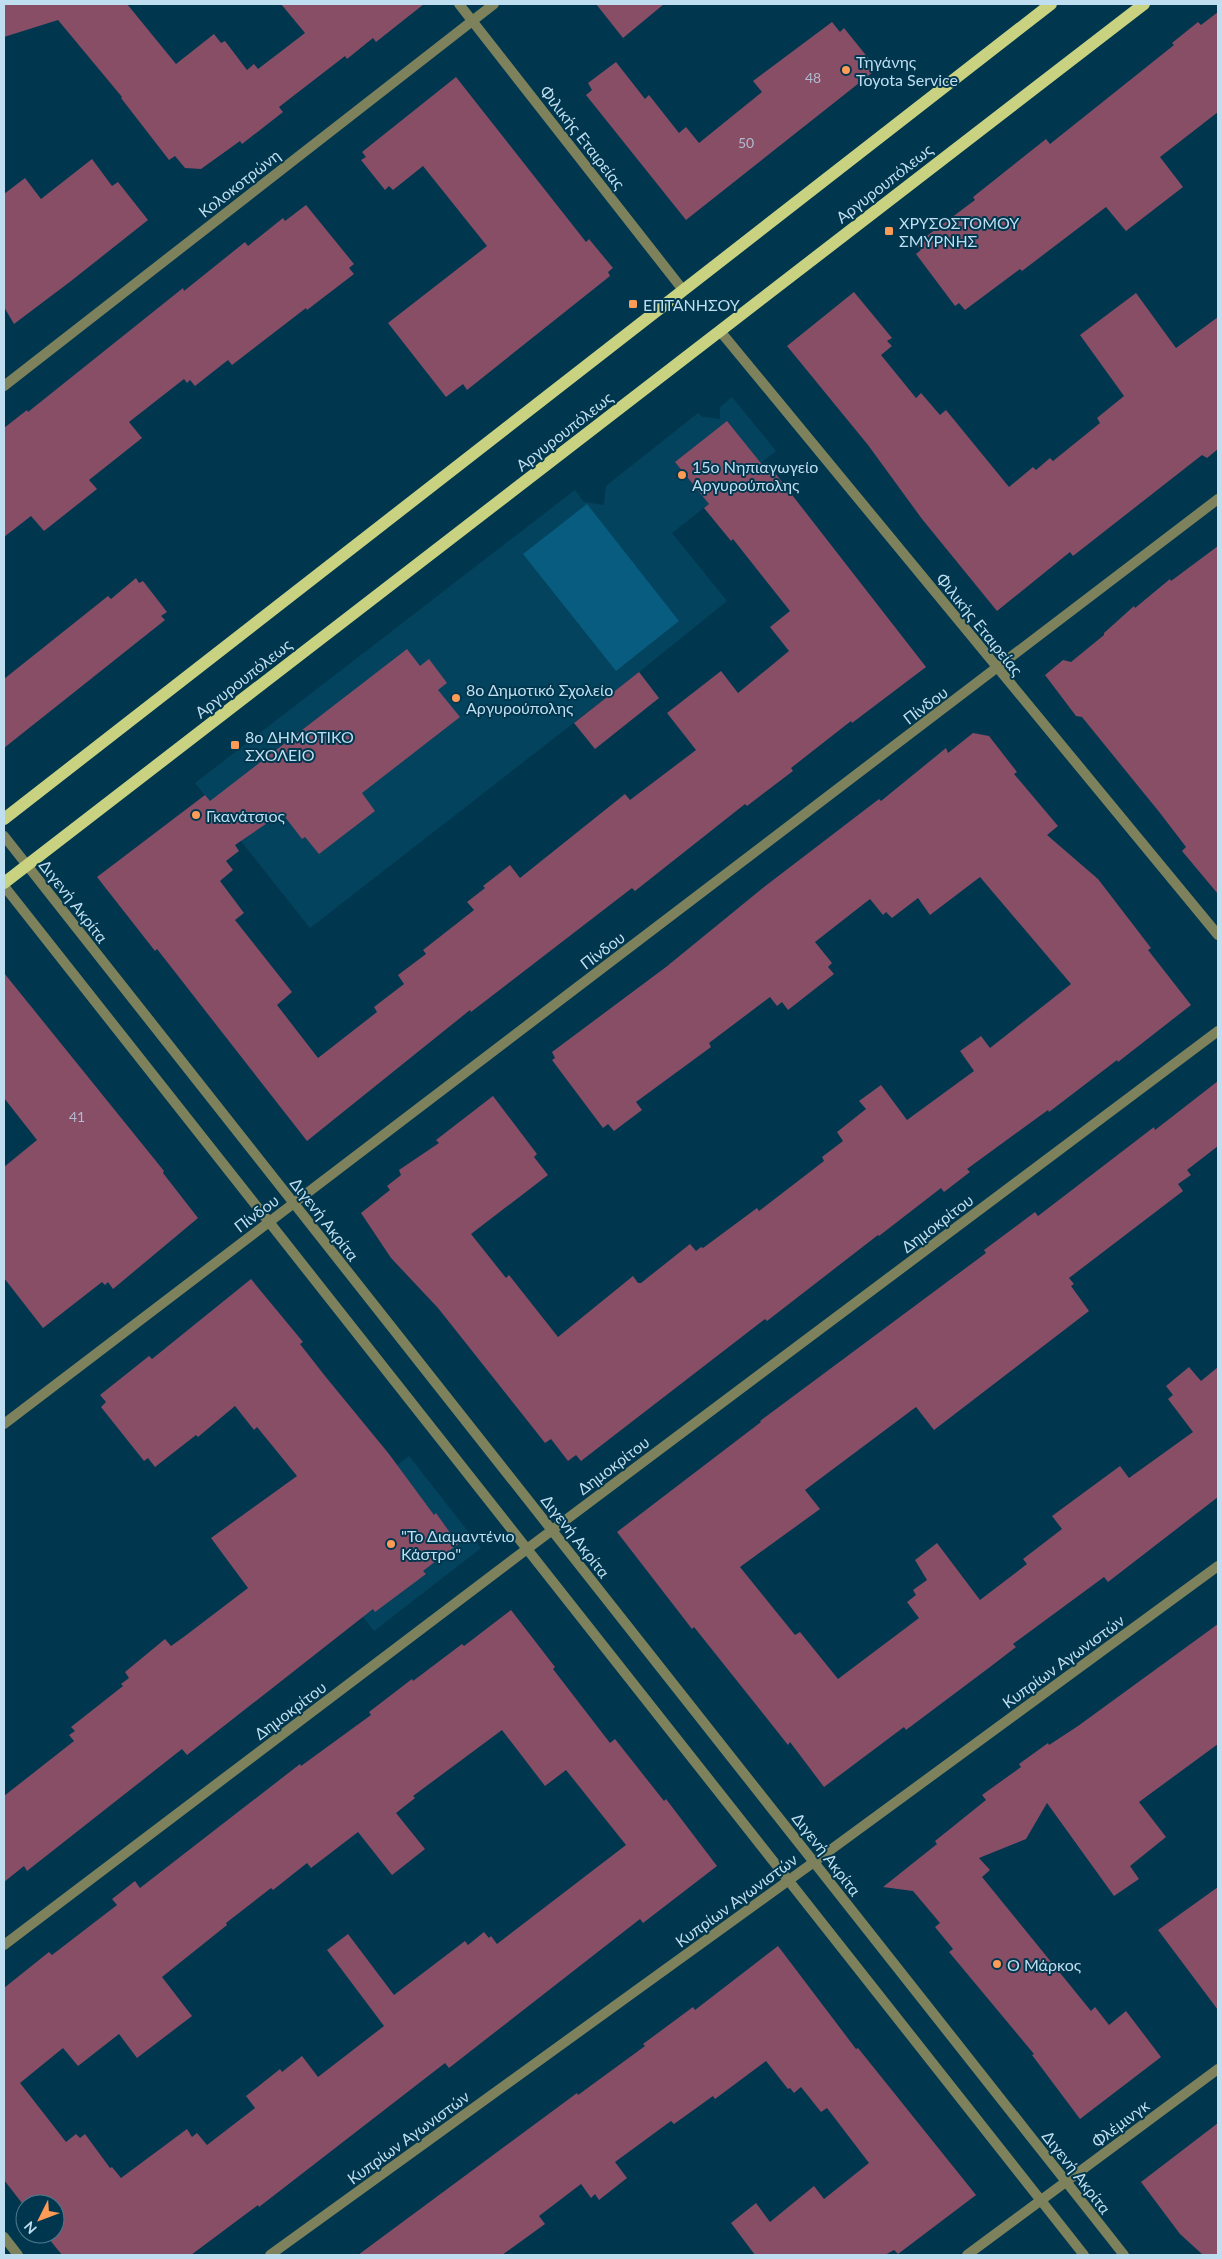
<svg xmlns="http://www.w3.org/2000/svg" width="1222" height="2259" viewBox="0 0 1222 2259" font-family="Lato,sans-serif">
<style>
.built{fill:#04435e}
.green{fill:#075c7f}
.building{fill:#874e66;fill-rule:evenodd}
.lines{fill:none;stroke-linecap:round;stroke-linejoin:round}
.minor{stroke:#7d825c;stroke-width:10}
.tertiary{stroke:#7d825c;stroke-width:10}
.primary{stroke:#c9d280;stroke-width:12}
.poi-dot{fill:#fe9c57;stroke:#00374e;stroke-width:2}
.labels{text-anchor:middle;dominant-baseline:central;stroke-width:4;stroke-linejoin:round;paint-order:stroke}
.number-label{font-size:14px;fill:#b1bace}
.poi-label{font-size:16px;fill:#bfdef0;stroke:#00374e;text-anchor:start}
.street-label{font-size:16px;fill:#bfdef0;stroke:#00374e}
</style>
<rect width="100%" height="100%" fill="#00374e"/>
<g class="built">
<polygon points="732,397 776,451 672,533 727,601 639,672 310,928 195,783 575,490 584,502 604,505 606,486 698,413 703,417 720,419 720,407"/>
<polygon points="409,1456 481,1548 374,1631 302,1539"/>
</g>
<polygon class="green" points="587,504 679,621 616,671 523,554"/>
<g class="building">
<polygon points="4,4 127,4 176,64 214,34 221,43 225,41 247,70 254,64 258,69 305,33 281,4 424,4 376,42 373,38 347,59 345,56 279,107 283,112 242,144 240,141 201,169 185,168 175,156 169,160 121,98 122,97 58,20 4,37"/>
<polygon points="596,4 664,4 623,38"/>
<polygon points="1218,12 1218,112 1160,157 1183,187 1126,231 1106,207 1022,271 1020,269 965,310 959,303 955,306 916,254 921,250 916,244 975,200 973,197 1046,139 1050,144 1174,45 1172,43 1198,22 1201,25"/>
<polygon points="832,22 840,32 844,28 873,64 869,67 873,72 686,220 586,95 592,90 588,83 616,62 645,99 649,95 679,133 686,127 699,143 762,92 753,81"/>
<polygon points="456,77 586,242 589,239 613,268 608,272 610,276 467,390 463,384 446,397 388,323 487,246 423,166 393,190 389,186 385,190 361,160 366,157 362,152"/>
<polygon points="92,159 112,186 118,182 148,220 71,281 14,324 4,307 4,194 25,178 41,199"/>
<polygon points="306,205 354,264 349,268 354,274 307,310 306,308 232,365 228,360 195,386 190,380 187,383 184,379 129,422 142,438 89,480 97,489 44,531 31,516 4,537 4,428 27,410 28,412 183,288 184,291 245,242 248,246 283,218 285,221"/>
<polygon points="854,292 892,338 887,341 892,346 881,355 916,398 921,393 940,415 946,410 1009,487 1033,467 1036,470 1050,458 1053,461 1100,423 1097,418 1124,396 1080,335 1136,293 1176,348 1218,317 1218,449 1207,458 1202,455 1073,556 1070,552 997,611 922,519 868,445 787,346"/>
<polygon points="727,421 764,467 768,464 926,667 852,723 851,721 791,768 793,771 747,806 745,804 635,891 632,888 471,1012 470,1010 307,1141 157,949 155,951 97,877 205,795 210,801 407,649 420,666 429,659 447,683 438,690 460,717 362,793 375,811 319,854 305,837 302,839 282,813 235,845 239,851 226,861 233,870 220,881 244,913 235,920 292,992 277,1005 318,1058 377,1012 374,1007 404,984 398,975 426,954 423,950 474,910 467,902 485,888 483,886 510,865 520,878 625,794 630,800 696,750 667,713 721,671 738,693 789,651 770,627 790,611 733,539 731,541 704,508 709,504 675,462"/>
<polygon points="1218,546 1218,894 1182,851 1186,847 1160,813 1082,717 1076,716 1045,675 1063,660 1071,662 1104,635 1104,633 1134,606 1135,608 1170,579 1171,581"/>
<polygon points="136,578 139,583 143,581 167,612 161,616 165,620 4,748 4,679 108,596 111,599"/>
<polygon points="639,672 659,698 595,749 574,723"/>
<polygon points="973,733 989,736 1017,772 1014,774 1058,826 1047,835 1098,879 1151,948 1148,950 1191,1005 1118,1062 1117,1060 1049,1112 1048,1110 967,1169 970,1172 944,1192 941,1188 879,1236 878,1235 767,1321 765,1319 581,1461 576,1455 568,1461 551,1439 545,1443 438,1308 391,1258 361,1213 390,1190 387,1186 401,1175 399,1170 439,1143 436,1140 493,1096 537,1154 534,1157 548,1175 471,1234 506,1278 509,1275 558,1337 633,1276 638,1283 641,1283 690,1244 696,1251 701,1247 703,1248 757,1208 759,1211 824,1161 822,1157 843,1141 837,1132 866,1109 859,1101 881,1085 907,1120 974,1071 960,1051 981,1036 990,1048 1071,984 980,877 930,915 918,898 892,918 886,912 883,915 870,899 815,942 832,963 828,967 834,974 788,1010 782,1002 777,1006 770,997 709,1043 711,1047 636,1102 642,1110 614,1131 608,1124 603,1128 552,1060 555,1058 552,1052 666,967 764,887 879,799 881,801 946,748 948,753"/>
<polygon points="4,973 164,1171 163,1173 198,1218 113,1289 108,1282 105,1285 102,1282 43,1328 4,1278 4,1167 37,1140 4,1098"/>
<polygon points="1218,1081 1218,1146 1187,1170 1191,1175 1178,1184 1183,1191 1069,1278 1074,1284 1071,1286 1089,1311 934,1430 916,1407 805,1490 820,1509 740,1567 795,1635 800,1632 838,1679 919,1618 907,1602 916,1595 913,1590 927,1580 915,1560 937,1543 980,1600 1027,1564 1023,1559 1062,1529 1052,1516 1120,1466 1129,1478 1193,1432 1168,1399 1173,1395 1166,1386 1189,1367 1201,1381 1218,1367 1218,1497 1108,1582 1104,1577 1013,1644 1016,1647 990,1667 906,1730 904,1727 824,1787 790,1742 788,1745 694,1627 692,1629 617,1532 761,1422 760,1421 986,1253 984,1250 1035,1212 1038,1216 1154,1127 1155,1130"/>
<polygon points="251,1279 303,1342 300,1344 325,1376 389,1454 434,1515 436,1513 458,1544 423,1571 426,1574 375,1612 373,1609 187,1755 182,1749 27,1871 24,1866 4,1882 4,1796 74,1741 69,1735 75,1731 71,1727 123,1686 121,1684 129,1678 125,1672 165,1639 171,1646 185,1636 248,1588 211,1538 297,1476 257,1427 254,1430 235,1406 198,1437 196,1435 155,1467 148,1458 144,1461 101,1407 106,1402 100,1395 149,1356 152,1359"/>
<path d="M 511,1610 L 555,1667 L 553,1669 L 610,1743 L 615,1739 L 664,1801 L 666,1799 L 717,1866 L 643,1923 L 640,1919 L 449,2068 L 445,2063 L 259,2207 L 258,2205 L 191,2255 L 62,2255 L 45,2234 L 55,2234 L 55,2204 L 25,2204 L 25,2207 L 4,2180 L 4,1988 L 49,1952 L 52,1955 L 117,1905 L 112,1899 L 135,1881 L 140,1888 L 300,1764 L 301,1766 L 371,1715 L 369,1712 L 412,1679 L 413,1681 L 462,1644 L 464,1646 ZM 502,1730 L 545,1786 L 566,1770 L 626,1845 L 497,1944 L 491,1936 L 489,1938 L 484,1932 L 468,1945 L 465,1941 L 394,1995 L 348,1934 L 327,1950 L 384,2026 L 318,2077 L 302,2056 L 282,2072 L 280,2069 L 246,2096 L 255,2108 L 207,2145 L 197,2133 L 192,2137 L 187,2129 L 121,2178 L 112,2167 L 110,2168 L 85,2134 L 80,2138 L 76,2134 L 66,2142 L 20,2083 L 63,2048 L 78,2066 L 119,2034 L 137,2058 L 192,2016 L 162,1977 L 227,1925 L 226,1923 L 271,1888 L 273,1890 L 307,1863 L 311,1868 L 358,1832 L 392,1875 L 425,1849 L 396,1813 L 415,1798 L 413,1796 Z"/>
<polygon points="1218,1624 1218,1744 1139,1802 1166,1837 1130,1866 1139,1879 1114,1896 1047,1803 1026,1839 979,1858 990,1870 982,1877 1091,2011 1095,2007 1109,2025 1126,2011 1161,2057 1080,2119 1032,2055 1034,2054 949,1952 953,1949 935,1927 940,1923 913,1891 883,1887 937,1844 935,1841 986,1800 982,1795 1021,1767 1019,1764 1048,1743 1049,1745 1078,1726"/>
<polygon points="1218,1887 1218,2010 1158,1930"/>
<polygon points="778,1946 856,2049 858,2048 976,2195 898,2254 894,2250 885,2255 755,2255 731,2223 756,2203 770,2222 814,2186 824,2199 869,2163 827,2108 821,2112 801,2087 794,2093 790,2088 788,2089 766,2061 715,2099 713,2096 674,2124 671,2121 615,2162 627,2178 599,2200 595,2194 591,2198 581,2184 539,2216 545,2224 502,2255 358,2255 577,2093 578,2095 645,2046 643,2044 693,2007 695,2010"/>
<polygon points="1218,2123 1218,2255 1203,2255 1180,2234 1141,2182"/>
</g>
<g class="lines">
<g class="minor">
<polyline points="459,4 683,290"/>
<polyline points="720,331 1218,935"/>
<polyline points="4,386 494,4"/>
<polyline points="4,1424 1218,499"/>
<polyline points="4,1945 527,1549 1218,1031"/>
<polyline points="4,2237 18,2255"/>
<polyline points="270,2255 814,1862 1218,1566"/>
<polyline points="967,2255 1218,2069"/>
</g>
<g class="tertiary">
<polyline points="4,836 1124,2255"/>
<polyline points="4,886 1084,2255"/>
</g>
<g class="primary">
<polyline points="4,819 1051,4"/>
<polyline points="4,883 1144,4"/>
</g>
</g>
<g class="poi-dot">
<circle cx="846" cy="70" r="5"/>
<rect x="884" y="226" width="10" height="10" rx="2.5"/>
<rect x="628" y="299" width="10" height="10" rx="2.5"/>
<circle cx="682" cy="475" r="5"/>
<circle cx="456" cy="698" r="5"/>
<rect x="230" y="740" width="10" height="10" rx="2.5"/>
<circle cx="196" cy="815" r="5"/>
<circle cx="391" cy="1544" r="5"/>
<circle cx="997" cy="1964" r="5"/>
</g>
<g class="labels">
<g class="number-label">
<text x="813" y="77">48</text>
<text x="746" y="142">50</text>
<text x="77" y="1116">41</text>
</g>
<g class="poi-label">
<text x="856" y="61">Τηγάνης<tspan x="856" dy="18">Toyota Service</tspan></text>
<text x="899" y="222">ΧΡΥΣΟΣΤΟΜΟΥ<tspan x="899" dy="18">ΣΜΥΡΝΗΣ</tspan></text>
<text x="643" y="304">ΕΠΤΑΝΗΣΟΥ</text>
<text x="692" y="466">15ο Νηπιαγωγείο<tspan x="692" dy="18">Αργυρούπολης</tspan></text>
<text x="466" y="689">8ο Δημοτικό Σχολείο<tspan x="466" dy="18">Αργυρούπολης</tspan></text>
<text x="245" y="736">8ο ΔΗΜΟΤΙΚΟ<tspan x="245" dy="18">ΣΧΟΛΕΙΟ</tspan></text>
<text x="206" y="815">Γκανάτσιος</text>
<text x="401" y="1535">"Το Διαμαντένιο<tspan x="401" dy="18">Κάστρο"</tspan></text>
<text x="1007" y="1964">Ο Μάρκος</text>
</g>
<g class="street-label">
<text transform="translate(583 137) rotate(52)">Φιλικής Εταιρείας</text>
<text transform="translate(239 183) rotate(-38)">Κολοκοτρώνη</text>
<text transform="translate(884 183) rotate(-38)">Αργυρουπόλεως</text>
<text transform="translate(564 431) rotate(-38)">Αργυρουπόλεως</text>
<text transform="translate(980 624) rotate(51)">Φιλικής Εταιρείας</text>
<text transform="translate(243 678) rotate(-38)">Αργυρουπόλεως</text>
<text transform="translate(925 705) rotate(-37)">Πίνδου</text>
<text transform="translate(74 901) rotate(52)">Διγενή Ακρίτα</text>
<text transform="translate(602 950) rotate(-37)">Πίνδου</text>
<text transform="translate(256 1213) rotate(-37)">Πίνδου</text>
<text transform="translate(325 1219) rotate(52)">Διγενή Ακρίτα</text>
<text transform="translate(937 1223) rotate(-37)">Δημοκρίτου</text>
<text transform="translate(613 1465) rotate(-37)">Δημοκρίτου</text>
<text transform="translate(576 1536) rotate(52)">Διγενή Ακρίτα</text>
<text transform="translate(1063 1661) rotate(-36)">Κυπρίων Αγωνιστών</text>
<text transform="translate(290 1710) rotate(-37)">Δημοκρίτου</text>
<text transform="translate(827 1854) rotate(52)">Διγενή Ακρίτα</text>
<text transform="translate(736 1900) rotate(-36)">Κυπρίων Αγωνιστών</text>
<text transform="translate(1120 2123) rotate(-37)">Φλέμινγκ</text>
<text transform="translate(408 2137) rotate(-36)">Κυπρίων Αγωνιστών</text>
<text transform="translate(1077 2172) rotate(52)">Διγενή Ακρίτα</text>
</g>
</g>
<rect width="1222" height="2259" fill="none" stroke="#bfdef0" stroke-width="10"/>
<g transform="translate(40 2219) rotate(228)"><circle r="24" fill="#00374e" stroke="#4c7a8f"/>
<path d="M0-4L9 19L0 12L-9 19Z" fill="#fe9c57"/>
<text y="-8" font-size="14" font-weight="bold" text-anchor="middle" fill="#bfdef0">N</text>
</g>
</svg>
